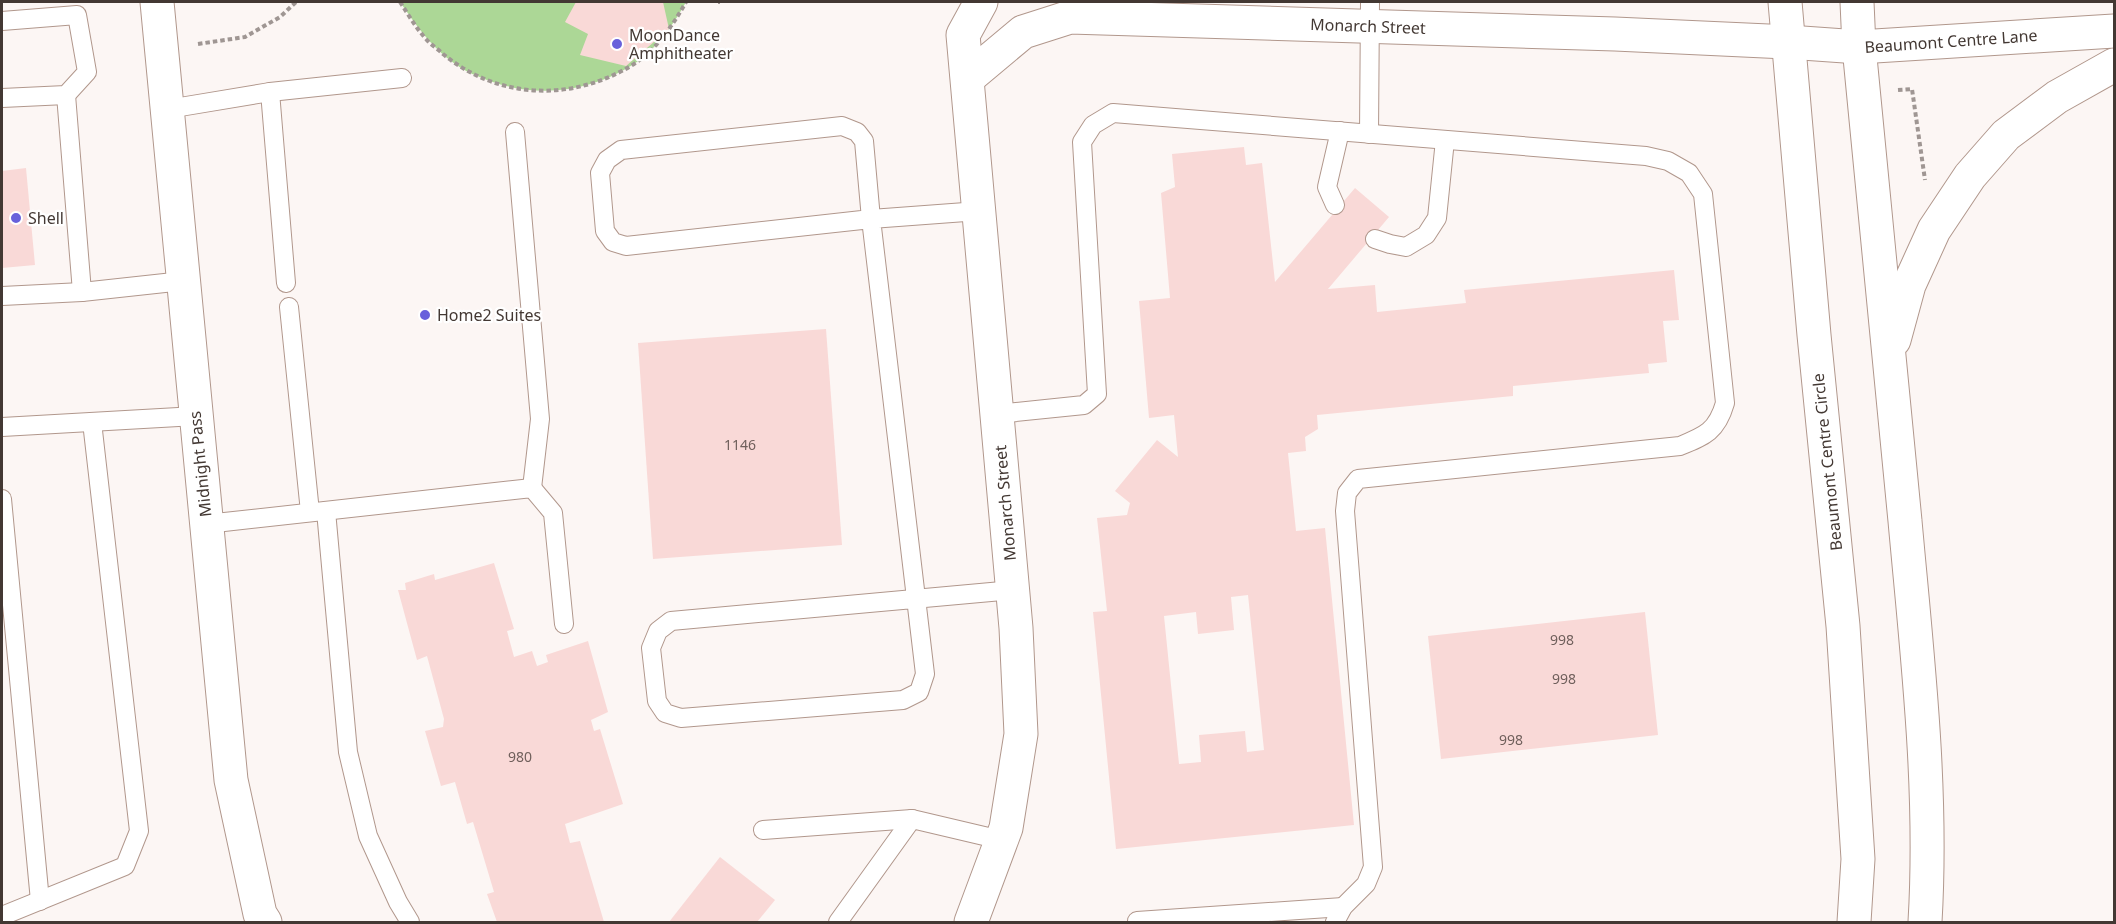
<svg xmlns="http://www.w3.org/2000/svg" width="2116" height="924" viewBox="0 0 2116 924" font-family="'Noto Sans',sans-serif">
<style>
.green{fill:#acd796}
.building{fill:#f9d9d7;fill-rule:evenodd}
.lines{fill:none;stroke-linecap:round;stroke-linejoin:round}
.service-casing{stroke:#b1978c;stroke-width:20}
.minor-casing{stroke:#b1978c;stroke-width:35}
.tertiary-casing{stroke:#b1978c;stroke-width:35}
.path{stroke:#9f9693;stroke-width:4;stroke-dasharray:4.5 3;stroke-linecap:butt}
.service{stroke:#fff;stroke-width:18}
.minor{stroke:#fff;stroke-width:33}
.tertiary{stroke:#fff;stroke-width:33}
.poi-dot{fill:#6861db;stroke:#fff;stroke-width:2}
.labels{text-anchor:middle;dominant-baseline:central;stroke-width:4.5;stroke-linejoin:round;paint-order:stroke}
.number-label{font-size:14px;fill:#70605c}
.street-label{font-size:16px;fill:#433833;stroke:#fff}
.poi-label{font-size:16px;fill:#433833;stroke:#fff;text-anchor:start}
</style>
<rect width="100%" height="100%" fill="#fcf6f4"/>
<path class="green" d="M 400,2 L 686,2 C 673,25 657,49 634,64 C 587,94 533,99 482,78 C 475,75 467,72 461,68 C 433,50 418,28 400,2 Z"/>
<g class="building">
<polygon points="576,2 663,2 669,29 626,66 580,55 588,34 565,22"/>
<path d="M 1244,147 L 1246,165 L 1262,163 L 1275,282 L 1355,188 L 1389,217 L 1328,289 L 1375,285 L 1377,312 L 1466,303 L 1464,290 L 1674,270 L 1679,320 L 1663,321 L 1667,362 L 1648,364 L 1649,373 L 1513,386 L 1513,396 L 1317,415 L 1318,429 L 1305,437 L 1306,451 L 1288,453 L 1296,531 L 1325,528 L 1354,825 L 1116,849 L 1093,612 L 1107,611 L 1097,518 L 1127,515 L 1130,503 L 1115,491 L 1157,440 L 1178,457 L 1174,415 L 1149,418 L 1139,301 L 1170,298 L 1161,193 L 1175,187 L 1172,154 ZM 1248,595 L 1264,750 L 1247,752 L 1245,731 L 1199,735 L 1201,762 L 1179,764 L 1164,616 L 1196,612 L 1198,634 L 1234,630 L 1231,597 Z"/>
<polygon points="26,168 35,265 2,268 2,171"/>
<polygon points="826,329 842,545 653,559 638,343"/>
<polygon points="494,563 514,629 507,631 514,657 532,651 537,666 548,662 546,655 588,641 608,712 591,720 594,731 600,729 623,804 565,824 570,843 580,841 604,922 497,922 487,894 494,892 473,822 467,824 455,782 441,786 425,731 443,727 444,719 427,656 417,660 398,590 406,590 405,583 434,574 435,580"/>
<polygon points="1645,612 1658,735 1441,759 1428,636"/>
<polygon points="720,857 775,900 757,922 669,922"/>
</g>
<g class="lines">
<g class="service-casing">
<g id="service">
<polyline points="2,21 77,15 87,72 66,95 2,98"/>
<polyline points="270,92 286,283"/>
<polyline points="66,95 82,292"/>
<polyline points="168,109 270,92 402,78"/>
<polyline points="515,132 540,419 532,488"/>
<polyline points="1369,134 1370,2"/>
<polyline points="1335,205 1327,187 1340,131"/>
<polyline points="979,211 871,219 626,246 613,242 605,231 600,173 607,160 621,150 842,126 857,132 864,141 871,219 925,674 919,692 903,700 681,718 665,713 657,701 651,648 658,631 671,621 1013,590"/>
<polyline points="1375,239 1390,244 1406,247 1426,235 1437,218 1445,140"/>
<polyline points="2,296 82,292 183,281"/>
<polyline points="289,307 310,512"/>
<path d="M 997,414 L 1084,405 L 1097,394 L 1082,142 L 1093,125 L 1113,113 L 1646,156 L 1668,161 L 1689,173 L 1703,194 L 1725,403 C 1717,431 1705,436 1680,446 L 1358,479 L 1347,493 L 1345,511 L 1373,867 L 1366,884 L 1343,907 L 1335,922"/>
<polyline points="2,427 196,416"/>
<polyline points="2,499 40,901"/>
<polyline points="326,511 348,752 368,836 398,902 410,922"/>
<polyline points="206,524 532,488 553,513 564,624"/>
<polyline points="763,830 912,819"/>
<polyline points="2,916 125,866 139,831 92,422"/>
<polyline points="1137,921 1343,907"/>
<polyline points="838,922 912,819 1001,840"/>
</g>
</g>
<g class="minor-casing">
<g id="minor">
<polyline points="157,2 231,780 260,914 265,922"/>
<polyline points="968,78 1023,32 1070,17 1615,34 1788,42"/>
<polyline points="971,922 1006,828 1021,734 1016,628 963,35 981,2"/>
</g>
</g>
<g class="tertiary-casing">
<g id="tertiary">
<polyline points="1785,2 1814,335 1843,626 1858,859 1854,922"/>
<path d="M 1857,2 L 1859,47 C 1875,205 1890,363 1905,521 C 1917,654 1933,788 1925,922"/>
<polyline points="1788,42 1859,47 2114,31"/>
<polyline points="1894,340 1909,285 1934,230 1970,176 2006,135 2057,97 2114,65"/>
</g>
</g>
<g class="path">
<path d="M 400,2 C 408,14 416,28 426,39 C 431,45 438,49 443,54 C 499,100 573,102 634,64 C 657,49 673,25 686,2"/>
<polyline points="718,2 720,2"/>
<polyline points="198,44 245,37 280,17 296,2"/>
<polyline points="1898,90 1912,89 1925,180"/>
</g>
<use href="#service" class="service"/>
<use href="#minor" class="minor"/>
<use href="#tertiary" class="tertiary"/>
</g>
<g class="poi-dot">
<circle cx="617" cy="44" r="6"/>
<circle cx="16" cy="218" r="6"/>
<circle cx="425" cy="315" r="6"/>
</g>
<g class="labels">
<g class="number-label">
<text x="740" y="444">1146</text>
<text x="1562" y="639">998</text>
<text x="1564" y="678">998</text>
<text x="1511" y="739">998</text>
<text x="520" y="756">980</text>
</g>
<g class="street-label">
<text transform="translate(1368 26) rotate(2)">Monarch Street</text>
<text transform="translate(1951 41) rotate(-4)">Beaumont Centre Lane</text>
<text transform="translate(1827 462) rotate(-96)">Beaumont Centre Circle</text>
<text transform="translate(200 464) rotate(-96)">Midnight Pass</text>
<text transform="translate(1005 503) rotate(-95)">Monarch Street</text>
</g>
<g class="poi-label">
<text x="629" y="35">MoonDance<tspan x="629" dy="18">Amphitheater</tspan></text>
<text x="28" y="218">Shell</text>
<text x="437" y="315">Home2 Suites</text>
</g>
</g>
<rect width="2116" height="924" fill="none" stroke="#433833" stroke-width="6"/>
</svg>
